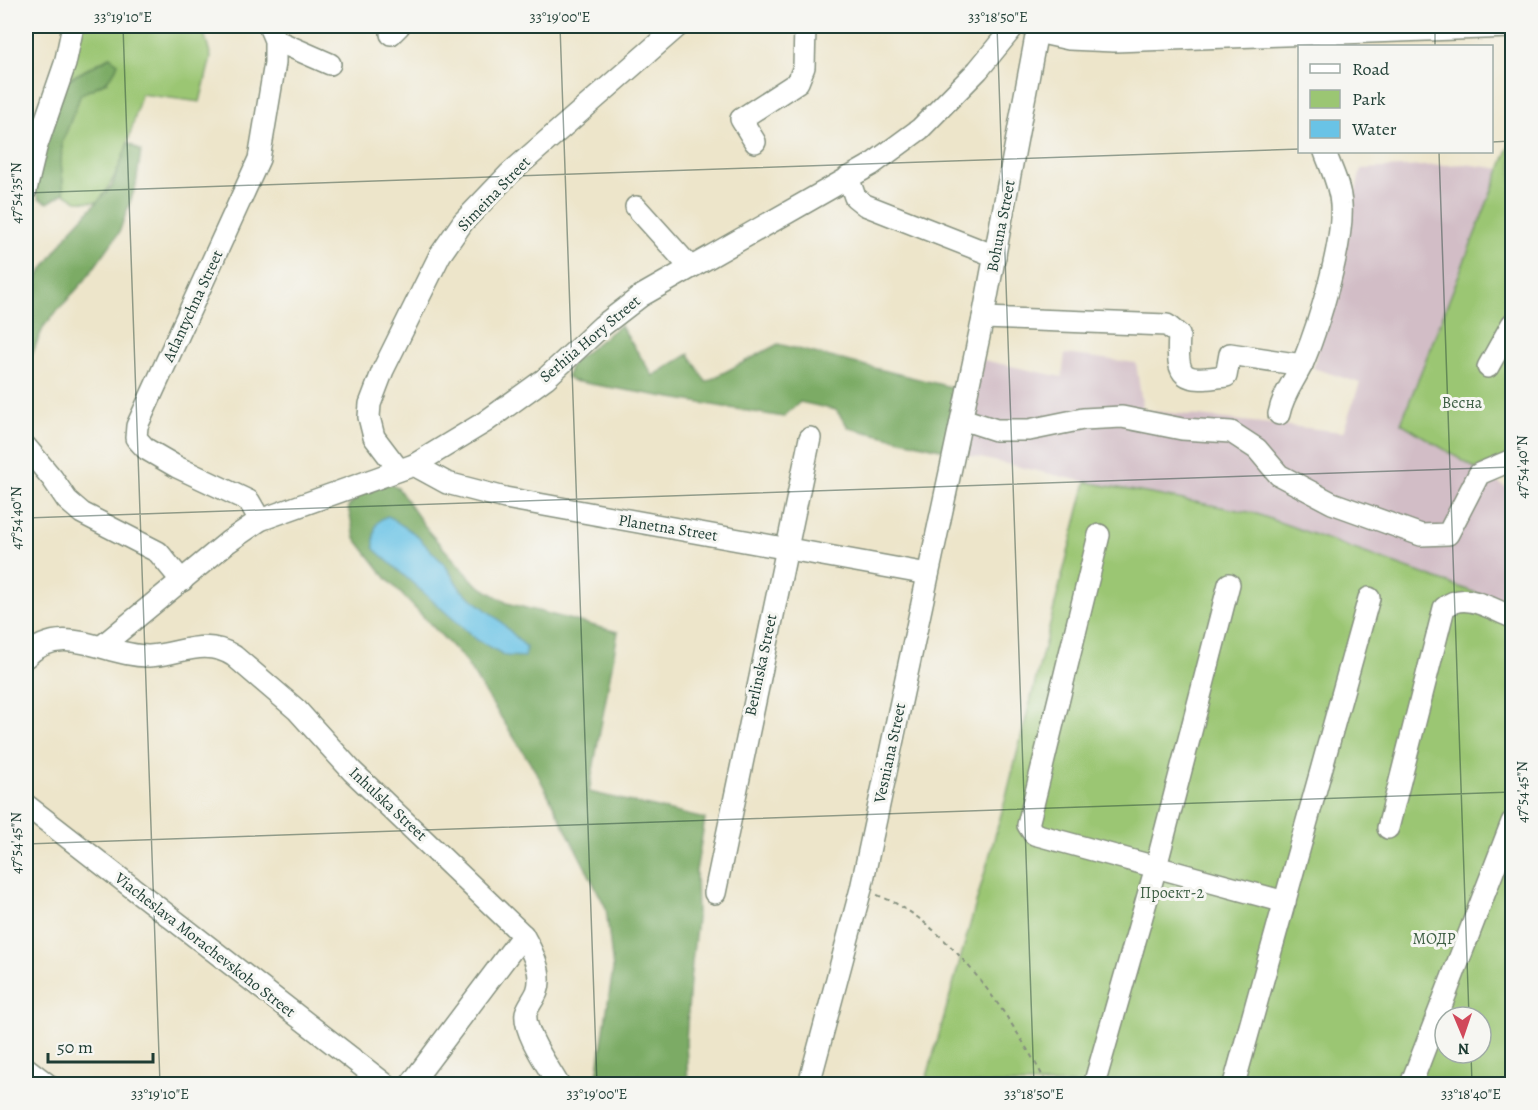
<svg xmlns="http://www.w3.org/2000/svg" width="1538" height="1110" font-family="Alegreya,serif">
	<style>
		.industrial { fill: #d2bdc6 }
		.green { fill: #9bc673; stroke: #5d8254; stroke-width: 1.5; fill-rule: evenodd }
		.forest { fill: #7cab65; stroke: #4e744c; stroke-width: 1.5 }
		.water { fill: #69c3e6; stroke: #44808d; stroke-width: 1.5 }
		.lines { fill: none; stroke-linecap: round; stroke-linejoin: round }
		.minor-casing { stroke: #86917f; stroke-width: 24 }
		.path { stroke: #86917f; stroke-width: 2; stroke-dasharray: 4.5 4.5; stroke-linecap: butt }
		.minor { stroke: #fff; stroke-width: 21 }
		.ticks { fill: none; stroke: #1f3d34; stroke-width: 1.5; stroke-opacity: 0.45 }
		.labels { text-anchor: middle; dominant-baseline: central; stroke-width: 6; stroke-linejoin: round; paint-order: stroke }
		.street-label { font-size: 16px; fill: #1f3d34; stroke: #f6f6f2 }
		.park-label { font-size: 16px; fill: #3e5f44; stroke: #f6f6f2 }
		.neatline { fill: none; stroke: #1f3d34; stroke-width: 2 }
		.ticks-label { font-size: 15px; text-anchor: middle; fill: #1f3d34 }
	</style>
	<rect width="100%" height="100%" fill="#f6f6f2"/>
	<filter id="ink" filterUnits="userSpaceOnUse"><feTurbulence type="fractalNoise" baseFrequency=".0167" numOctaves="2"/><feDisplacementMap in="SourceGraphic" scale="12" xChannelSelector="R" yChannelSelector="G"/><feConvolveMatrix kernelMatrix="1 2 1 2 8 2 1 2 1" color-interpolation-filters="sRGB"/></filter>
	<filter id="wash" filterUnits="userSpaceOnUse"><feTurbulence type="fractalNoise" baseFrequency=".008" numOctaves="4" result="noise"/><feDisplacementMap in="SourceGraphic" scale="24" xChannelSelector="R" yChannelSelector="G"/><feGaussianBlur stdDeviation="1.35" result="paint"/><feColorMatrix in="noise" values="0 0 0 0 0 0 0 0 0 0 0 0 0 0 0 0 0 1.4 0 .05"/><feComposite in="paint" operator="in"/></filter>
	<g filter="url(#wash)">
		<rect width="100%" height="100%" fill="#ede5ca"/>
		<!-- industrial -->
		<path class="industrial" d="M1465,164L1502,169L1401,423L1512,491V606L1254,513L1086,482L954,452L974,358L1062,377L1065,354L1136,363L1143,410L1343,432L1360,383L1313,368L1361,169Z"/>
		<!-- green -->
		<g class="green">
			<path d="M73,26H202L211,57L200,102L141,94C131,132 123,171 98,202L77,201L64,193L61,163L62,142L81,93L107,82L109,57L58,85Z"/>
			<path d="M1512,139V455L1476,469L1401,423Z"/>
			<path d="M1086,482L1254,513L1512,606V1084H925L1006,797ZM1445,1017H1481V1053H1445Z"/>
		</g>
		<!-- forest -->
		<g class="forest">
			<path d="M110,57L118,63C112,82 99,86 81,94L62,143L61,163L64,193L48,203L39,199L29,177L58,85Z"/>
			<path d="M128,143L141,151L136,185L119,233L85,280L44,326L26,368V293L71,230L112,186Z"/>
			<path d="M620,325L653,376L689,354L706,382L778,344L967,391L954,452L849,428L836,410L800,402L783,417L573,381L567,377L571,364Z"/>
			<path d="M387,483L398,488L429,532L476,584L507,603L618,632L589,792L705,819L696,871L697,918L690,980L686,1041L688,1084H596L613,969L606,908L538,775L463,658L386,578L355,538L348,507L362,493Z"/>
		</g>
		<!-- water -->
		<path class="water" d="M388,516L415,534L445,565L461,590L498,619L526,647L525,657L506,656L477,640L374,549C374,535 372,520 388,516Z"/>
	</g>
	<g filter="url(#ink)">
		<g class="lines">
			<!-- minor casing -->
			<g class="minor-casing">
				<g id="minor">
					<path d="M1037,32L1069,39L1114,41L1512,27"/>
					<path d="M391,34L399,26"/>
					<path d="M275,40L330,64"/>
					<path d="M755,142L741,119L798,82L804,67L805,26"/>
					<path d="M848,177L855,197L865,205L995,256"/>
					<path d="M26,190L36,148L65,64L73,26"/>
					<path d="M636,207L690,267"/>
					<path d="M983,318L1167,325L1179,335C1176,380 1183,382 1226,376L1230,354L1302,365"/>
					<path d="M1488,367L1512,324"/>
					<path d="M1279,414C1283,393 1296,379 1304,360C1319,324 1344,242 1341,204C1340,185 1331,169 1325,152"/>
					<path d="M962,419L996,430H1029L1083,419L1122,417L1182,429L1231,432L1257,449L1279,475L1332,503L1421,535L1448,534L1479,474L1512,460"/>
					<path d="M26,447L52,478L67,500L82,513L158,552L182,581"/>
					<path d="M414,465L447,483L505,498L928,574"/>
					<path d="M399,470L374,437L369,417L370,404L383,370L440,255L463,222L509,174L678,26"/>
					<path d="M260,520L249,501L177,467L146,449L136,438L137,426L259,159L275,63V40L269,26"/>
					<path d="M1099,535L1028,825L1034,834L1285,902"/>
					<path d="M102,646L228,542L260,520L414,465L485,422L546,378L602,326L641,296L871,165L920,129L978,70L1014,26"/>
					<path d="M26,657C62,620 107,657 149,656C179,655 204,637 234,656L297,710L352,771L523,935C532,951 544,974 537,992C534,999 528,1006 526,1013C523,1032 549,1068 558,1084"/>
					<path d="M26,805L385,1084"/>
					<path d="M1388,828L1444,608C1464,590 1491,609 1512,617"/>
					<path d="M715,893L810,438"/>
					<path d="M26,1068L47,1084"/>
					<path d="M1096,1078L1156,867L1229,584"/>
					<path d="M411,1084L523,935"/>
					<path d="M809,1084L861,889L983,318L1038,26"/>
					<path d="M1234,1084L1369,598"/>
					<path d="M1411,1084L1512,822"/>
				</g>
			</g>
			<!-- path -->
			<path class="path" d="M877,895C949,921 1012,1019 1047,1084"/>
			<!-- minor -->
			<use href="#minor" class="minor"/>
		</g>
	</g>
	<!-- ticks -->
	<path class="ticks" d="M123,26L160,1084M560,26L597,1084M997,26L1034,1084M1435,26V46M1492,142L1512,141M1439,152L1469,1017M26,193L1300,149M26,518L1512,467M26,844L1512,792M1471,1053L1472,1084"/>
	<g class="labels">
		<!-- street labels -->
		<g class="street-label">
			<text transform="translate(494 194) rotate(-46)">Simeina Street</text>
			<text transform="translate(1001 226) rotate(-79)">Bohuna Street</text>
			<text transform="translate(193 306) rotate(-65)">Atlantychna Street</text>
			<text transform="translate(590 339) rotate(-40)">Serhiia Hory Street</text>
			<text transform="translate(668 528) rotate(9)">Planetna Street</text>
			<text transform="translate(761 665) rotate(-78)">Berlinska Street</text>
			<text transform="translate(890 753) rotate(-78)">Vesniana Street</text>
			<text transform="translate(388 804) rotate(43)">Inhulska Street</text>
			<text transform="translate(205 945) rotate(38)">Viacheslava Morachevskoho Street</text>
		</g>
		<!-- park labels -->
		<g class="park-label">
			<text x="1462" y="403">Весна</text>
			<text x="1172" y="893">Проект-2</text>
			<text x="1434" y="939">МОДР</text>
		</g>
	</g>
	<!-- margin -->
	<rect width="1538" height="1110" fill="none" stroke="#f6f6f2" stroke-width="66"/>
	<!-- legend -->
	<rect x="1298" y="45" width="195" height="108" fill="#f6f6f2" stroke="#a0aca6" stroke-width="1.5"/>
	<rect x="1310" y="64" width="30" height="9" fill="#ffffff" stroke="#a0aca6" stroke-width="1.5"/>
	<text x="1352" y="75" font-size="18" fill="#1f3d34">Road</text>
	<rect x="1310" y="90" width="30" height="18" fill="#9bc673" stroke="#a0aca6" stroke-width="1.5"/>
	<text x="1352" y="105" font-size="18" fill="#1f3d34">Park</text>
	<rect x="1310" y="120" width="30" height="18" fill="#69c3e6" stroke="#a0aca6" stroke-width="1.5"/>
	<text x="1352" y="135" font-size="18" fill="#1f3d34">Water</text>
	<!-- north arrow -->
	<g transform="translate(1463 1035) rotate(178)"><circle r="28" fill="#f6f6f2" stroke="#a0aca6" stroke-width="1.5"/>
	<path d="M0-4.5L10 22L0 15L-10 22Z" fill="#d1495b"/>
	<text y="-9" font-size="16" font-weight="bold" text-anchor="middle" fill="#1f3d34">N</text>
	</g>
	<!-- scale -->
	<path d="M48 1053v9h105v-9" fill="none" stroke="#1f3d34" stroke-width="3"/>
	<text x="57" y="1053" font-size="18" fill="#1f3d34" stroke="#f6f6f2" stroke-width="4.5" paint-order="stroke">50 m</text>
	<rect x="33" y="33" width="1472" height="1044" class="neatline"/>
	<g class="ticks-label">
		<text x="123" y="22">33°19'10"E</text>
		<text x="560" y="22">33°19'00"E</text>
		<text x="998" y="22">33°18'50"E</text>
		<text transform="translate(16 193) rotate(-90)" y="5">47°54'35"N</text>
		<text transform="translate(1522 467) rotate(-90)" y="5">47°54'40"N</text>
		<text transform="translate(16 518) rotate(-90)" y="5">47°54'40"N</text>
		<text transform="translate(1522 792) rotate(-90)" y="5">47°54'45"N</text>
		<text transform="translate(16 843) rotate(-90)" y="5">47°54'45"N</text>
		<text x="160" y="1099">33°19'10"E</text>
		<text x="597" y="1099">33°19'00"E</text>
		<text x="1034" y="1099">33°18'50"E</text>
		<text x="1471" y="1099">33°18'40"E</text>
	</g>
</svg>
